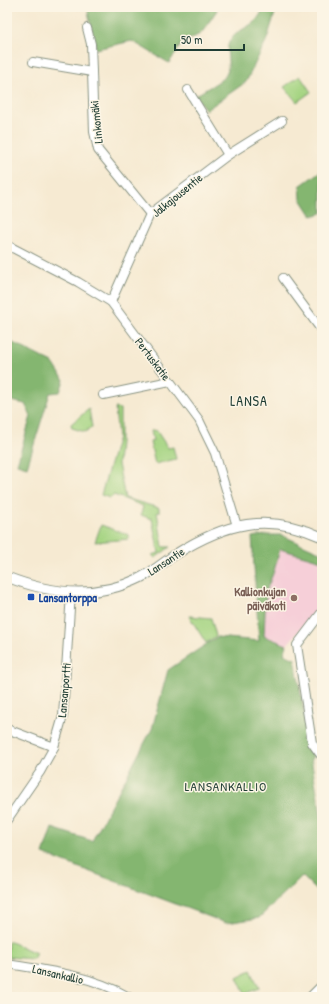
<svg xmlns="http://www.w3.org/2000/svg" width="329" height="1004" font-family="'Patrick Hand',sans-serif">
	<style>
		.built { fill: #f6cfd8 }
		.green { fill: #a5d482; stroke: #62885b }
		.forest { fill: #84b670; stroke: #527a52 }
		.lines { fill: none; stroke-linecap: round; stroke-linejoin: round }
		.minor-casing { stroke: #8a9483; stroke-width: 10 }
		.tertiary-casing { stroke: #8a9483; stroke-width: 11 }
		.minor { stroke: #fff; stroke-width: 8 }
		.tertiary { stroke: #fff; stroke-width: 9 }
		.transit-dot { fill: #1a4fb4; stroke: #fcf5e5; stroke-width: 1.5 }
		.education-dot { fill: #8d6e63; stroke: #fcf5e5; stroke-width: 1.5 }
		.labels { text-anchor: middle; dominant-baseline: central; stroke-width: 3; stroke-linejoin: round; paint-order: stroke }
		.street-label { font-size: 12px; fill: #1f3d34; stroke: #fcf5e5 }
		.education-label { font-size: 12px; font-weight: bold; fill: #785e54; stroke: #fcf5e5; text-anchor: end }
		.transit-label { font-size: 12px; font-weight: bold; fill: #164399; stroke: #fcf5e5; text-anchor: start }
		.neighbourhood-label { font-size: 13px; letter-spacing: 1px; fill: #1f3d34; stroke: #fcf5e5 }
		.quarter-label { font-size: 14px; letter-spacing: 1px; fill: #1f3d34; stroke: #fcf5e5 }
	</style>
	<rect width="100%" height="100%" fill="#fcf5e5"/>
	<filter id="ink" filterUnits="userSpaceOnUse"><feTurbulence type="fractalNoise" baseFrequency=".025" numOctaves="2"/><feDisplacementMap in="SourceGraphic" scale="8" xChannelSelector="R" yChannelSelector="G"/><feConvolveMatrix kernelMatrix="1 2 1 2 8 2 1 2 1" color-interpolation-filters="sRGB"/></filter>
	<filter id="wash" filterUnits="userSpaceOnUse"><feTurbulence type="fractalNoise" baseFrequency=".012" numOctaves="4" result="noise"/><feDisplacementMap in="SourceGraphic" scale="16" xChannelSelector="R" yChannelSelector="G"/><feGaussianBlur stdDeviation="0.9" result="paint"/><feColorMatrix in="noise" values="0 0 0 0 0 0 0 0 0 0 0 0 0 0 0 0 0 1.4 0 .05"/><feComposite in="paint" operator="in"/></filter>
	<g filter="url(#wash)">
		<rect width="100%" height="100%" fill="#f6ead2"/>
		<!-- built -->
		<path class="built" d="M280,549L322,561V604L287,645L264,637L266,591L274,571Z"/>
		<!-- green -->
		<g class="green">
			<path d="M300,76L311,92L297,102L284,87Z"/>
			<path d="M115,408L120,409V442L118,464L125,498L159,508V512H157L163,547H170L155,558L152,555L159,553L152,519L141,515L143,506L114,495L110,498L101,495L118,437Z"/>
			<path d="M89,409L92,427L85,432L72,428L71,424Z"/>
			<path d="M156,430L168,448L173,447L176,459L155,464L150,442L153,441L151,431Z"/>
			<path d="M101,525L129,535V539L95,542Z"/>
			<path d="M189,616L211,618L216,636L206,643Z"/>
			<path d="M8,941L36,953L33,959L7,957Z"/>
			<path d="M251,970L259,988L245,994L237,977Z"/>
		</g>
		<!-- forest -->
		<g class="forest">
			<path d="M87,7H215L217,10L203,31L200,34L182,43L169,63L132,41L96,49Z"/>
			<path d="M264,7H322V12C308,13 298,15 286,8L279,9L275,13L267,39L246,82L206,110L195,96C202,91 222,81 226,75C232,64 223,49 231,39C243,25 256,28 264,7Z"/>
			<path d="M322,170V213L312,216L301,199L300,186Z"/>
			<path d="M7,340L53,363L64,380L60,392L50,393L27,467L17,464L31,416L25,404L7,400Z"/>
			<path d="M266,535H281L322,553V561L280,549L274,571L266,591L264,636L287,645L284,654L295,659L309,744L313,757L311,758L322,821V894L314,888L302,876L259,918L226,923L43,854L52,828L92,841L152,729L168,670L217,637L259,641L252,537Z"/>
		</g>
	</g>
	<g filter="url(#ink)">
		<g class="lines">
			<!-- minor casing -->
			<g class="minor-casing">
				<g id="minor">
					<path d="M87,28L91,44L92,72"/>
					<path d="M33,62L92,72L94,132L98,150L150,214"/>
					<path d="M188,90L228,155"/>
					<path d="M7,245L78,282L111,302L199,420L215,453L237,526"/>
					<path d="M283,278L322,331"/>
					<path d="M111,302L150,214L228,155L282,121"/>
					<path d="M103,395L170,381"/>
					<path d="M7,729L54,747"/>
					<path d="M320,754L312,743L297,645L322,612"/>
					<path d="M7,820L40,772L54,747L63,716L71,593"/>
					<path d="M7,964C48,970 93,976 129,997"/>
					<path d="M310,997L322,985"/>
				</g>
			</g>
			<!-- tertiary casing -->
			<g class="tertiary-casing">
				<path id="tertiary" d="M7,577C50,594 97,599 140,578C153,572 164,562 176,554C225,523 267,512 322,537"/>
			</g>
			<!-- minor -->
			<use href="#minor" class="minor"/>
			<!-- tertiary -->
			<use href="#tertiary" class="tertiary"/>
		</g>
	</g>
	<!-- markers -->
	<rect class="transit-dot" x="27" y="593" width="8" height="8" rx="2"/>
	<circle class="education-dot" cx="294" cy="598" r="4"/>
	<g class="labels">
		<!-- street labels -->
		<g class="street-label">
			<text transform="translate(96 122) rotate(-96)">Linkomäki</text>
			<text transform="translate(177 195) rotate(-39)">Jalkajousentie</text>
			<text transform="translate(153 359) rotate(53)">Pertuskatie</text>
			<text transform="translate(166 561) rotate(-33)">Lansantie</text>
			<text transform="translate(64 690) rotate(-85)">Lansanportti</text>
			<text transform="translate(58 974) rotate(13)">Lansankallio</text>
		</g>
		<!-- education labels -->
		<g class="education-label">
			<text x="286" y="591">Kallionkujan<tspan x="286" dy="14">päiväkoti</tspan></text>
		</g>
		<!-- transit labels -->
		<g class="transit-label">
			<text x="39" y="597">Lansantorppa</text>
		</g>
		<!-- neighbourhood labels -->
		<g class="neighbourhood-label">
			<text x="226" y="786">LANSANKALLIO</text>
		</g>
		<!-- quarter labels -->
		<g class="quarter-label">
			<text x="249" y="400">LANSA</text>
		</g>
	</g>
	<!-- margin -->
	<rect width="329" height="1004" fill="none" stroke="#fcf5e5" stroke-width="24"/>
	<!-- scale -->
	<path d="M175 44v6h69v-6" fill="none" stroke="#1f3d34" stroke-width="2"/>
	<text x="181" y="44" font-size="12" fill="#1f3d34" stroke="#fcf5e5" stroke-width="3" paint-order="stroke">50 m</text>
</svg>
